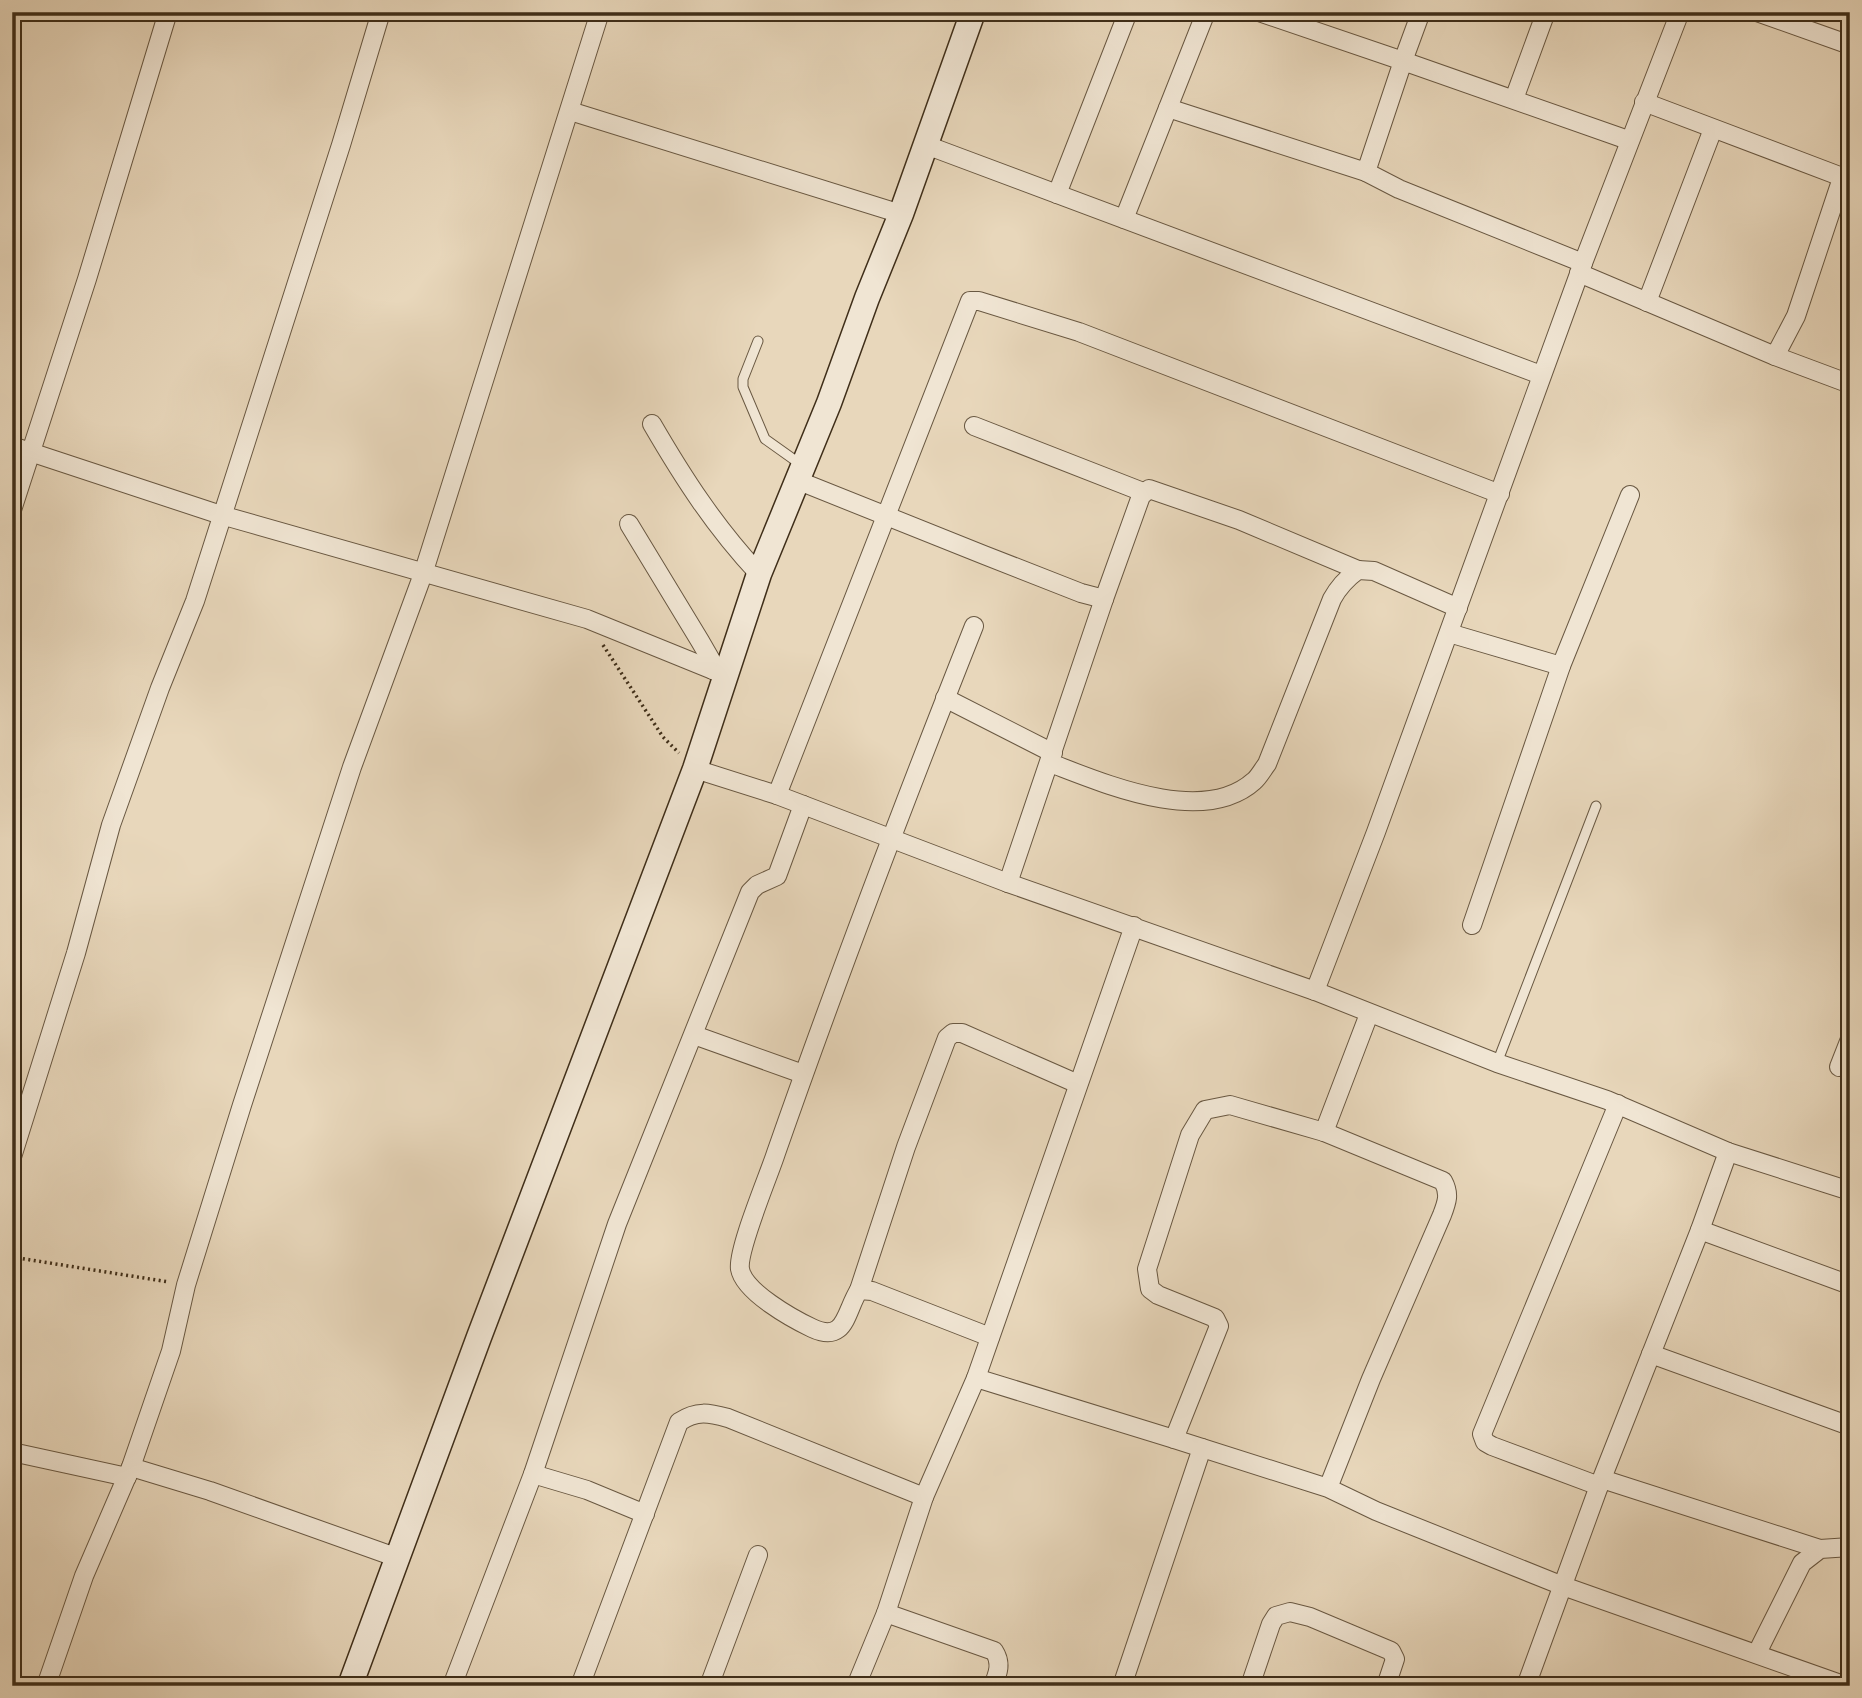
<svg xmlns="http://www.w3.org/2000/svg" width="1862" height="1698" font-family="Vollkorn,serif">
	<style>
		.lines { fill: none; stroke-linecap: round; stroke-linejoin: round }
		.lane-casing { stroke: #695842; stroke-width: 11 }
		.street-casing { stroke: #695842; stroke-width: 20 }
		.secondary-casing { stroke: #3f2e19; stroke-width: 27 }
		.path { stroke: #3f2e19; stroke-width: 3.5; stroke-dasharray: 2 3.5; stroke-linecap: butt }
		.lane { stroke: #f0e5d3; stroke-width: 9 }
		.street { stroke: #f0e5d3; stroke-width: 18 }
		.secondary { stroke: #f0e5d3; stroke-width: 24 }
	</style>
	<rect width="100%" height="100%" fill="#e8d7bb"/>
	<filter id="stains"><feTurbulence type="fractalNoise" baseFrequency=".00286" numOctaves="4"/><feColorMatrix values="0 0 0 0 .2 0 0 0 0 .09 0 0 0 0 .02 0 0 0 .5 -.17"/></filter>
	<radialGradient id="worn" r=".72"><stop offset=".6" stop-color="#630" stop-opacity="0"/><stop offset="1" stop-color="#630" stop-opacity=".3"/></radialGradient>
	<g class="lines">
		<!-- lane casing -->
		<g class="lane-casing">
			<g id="lane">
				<path d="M758,341L743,379V387L765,439L803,466"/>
				<path d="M1497,1063L1596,806"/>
			</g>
		</g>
		<!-- street casing -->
		<g class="street-casing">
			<g id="street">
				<path d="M1259,12L1403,61L1421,12"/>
				<path d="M1757,12L1850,45"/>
				<path d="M1514,99L1546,12"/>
				<path d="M1644,102L1850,180"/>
				<path d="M1168,108L1366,172L1403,61L1628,140"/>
				<path d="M570,111L901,214"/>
				<path d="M926,145L1541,375"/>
				<path d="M1366,172L1399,189L1583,263"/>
				<path d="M1057,194L1128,12"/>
				<path d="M1124,219L1206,12"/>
				<path d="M1579,273L1775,356L1850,384"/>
				<path d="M1647,302L1713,129"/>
				<path d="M1775,356L1796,316L1842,178"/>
				<path d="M652,424C684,479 715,527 759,574"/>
				<path d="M974,426L1143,492"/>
				<path d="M12,446L221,515L587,619L725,675"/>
				<path d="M799,481L984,555L1081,593L1104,599L1141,496L1149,489L1239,520L1358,570"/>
				<path d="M12,510L87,279L168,12"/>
				<path d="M629,524L700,641L711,660L713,670"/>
				<path d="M974,626C905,800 838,976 776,1153C769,1175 737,1250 740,1269C744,1292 793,1319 812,1328C846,1344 845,1312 859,1290L872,1291L990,1337"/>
				<path d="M1449,633L1561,666"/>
				<path d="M945,698L1053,753"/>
				<path d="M1050,763C1103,783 1203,827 1254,781C1259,777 1263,769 1267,764L1332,599C1339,586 1347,578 1358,570L1374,571L1458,608"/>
				<path d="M695,769L777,795L1008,883L1315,991L1497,1063L1607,1100L1728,1152L1850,1191"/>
				<path d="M777,795L970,301H979L1079,332L1500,494"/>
				<path d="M1008,883L1104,599"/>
				<path d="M1472,925L1561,666L1630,495"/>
				<path d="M1315,991L1376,832L1583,263L1680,12"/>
				<path d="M694,1035L803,1074"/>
				<path d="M1839,1067L1850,1039"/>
				<path d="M1324,1132L1369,1014"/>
				<path d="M12,1157L76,953L111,825L160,688L195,601L341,145L381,12"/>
				<path d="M1700,1230L1850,1285"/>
				<path d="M859,1290L906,1147L947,1038L953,1033H962L1078,1084"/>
				<path d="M1651,1354L1850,1426"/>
				<path d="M976,1378L1174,1439"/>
				<path d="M12,1452L127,1477"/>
				<path d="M131,1467L210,1491L398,1558"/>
				<path d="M533,1474L587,1490L645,1514"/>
				<path d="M1602,1479L1820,1549"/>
				<path d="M1599,1486L1492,1446L1485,1442L1482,1434L1618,1104"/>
				<path d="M1328,1488L1371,1379L1442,1215C1447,1202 1450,1194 1443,1181L1324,1132L1230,1105L1205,1110L1190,1135L1147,1269L1150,1289L1158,1295L1215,1318L1219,1326L1174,1439L1328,1488L1376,1511L1563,1586L1846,1686"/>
				<path d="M886,1613L994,1651C1002,1663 998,1673 993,1686"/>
				<path d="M1757,1653L1802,1563L1820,1549L1850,1547"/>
				<path d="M46,1686L84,1576L131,1467L171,1351L186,1285L242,1105L352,767L423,574L600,12"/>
				<path d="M452,1686L533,1474L617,1224L750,892L757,885L777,876L803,805"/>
				<path d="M580,1686L679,1422C697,1410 709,1413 728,1418L924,1497"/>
				<path d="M709,1686L758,1555"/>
				<path d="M856,1686L886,1613L924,1497L976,1378L1134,926"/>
				<path d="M1122,1686L1202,1448"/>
				<path d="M1250,1686L1271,1624L1276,1616L1290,1612L1310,1617L1391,1651L1395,1659L1386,1686"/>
				<path d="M1526,1686L1599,1486L1700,1230L1728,1152"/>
			</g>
		</g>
		<!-- secondary casing -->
		<g class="secondary-casing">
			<path id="secondary" d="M350,1686L479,1337L695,769L759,574L829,403L867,298L901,214L973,12"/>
		</g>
		<!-- path -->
		<g class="path">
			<path d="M603,645L663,737L679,753"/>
			<path d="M12,1257L169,1282"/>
		</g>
		<!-- lane -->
		<use href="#lane" class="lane"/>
		<!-- street -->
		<use href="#street" class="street"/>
		<!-- secondary -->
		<use href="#secondary" class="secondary"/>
	</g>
	<!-- margin -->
	<rect width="1862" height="1698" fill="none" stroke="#e8d7bb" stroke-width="42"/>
	<rect x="14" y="14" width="1834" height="1670" fill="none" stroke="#3f2e19" stroke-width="3.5"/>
	<rect x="21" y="21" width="1820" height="1656" fill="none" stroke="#3f2e19" stroke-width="2"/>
	<rect width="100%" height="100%" filter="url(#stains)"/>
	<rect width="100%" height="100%" fill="url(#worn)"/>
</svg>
